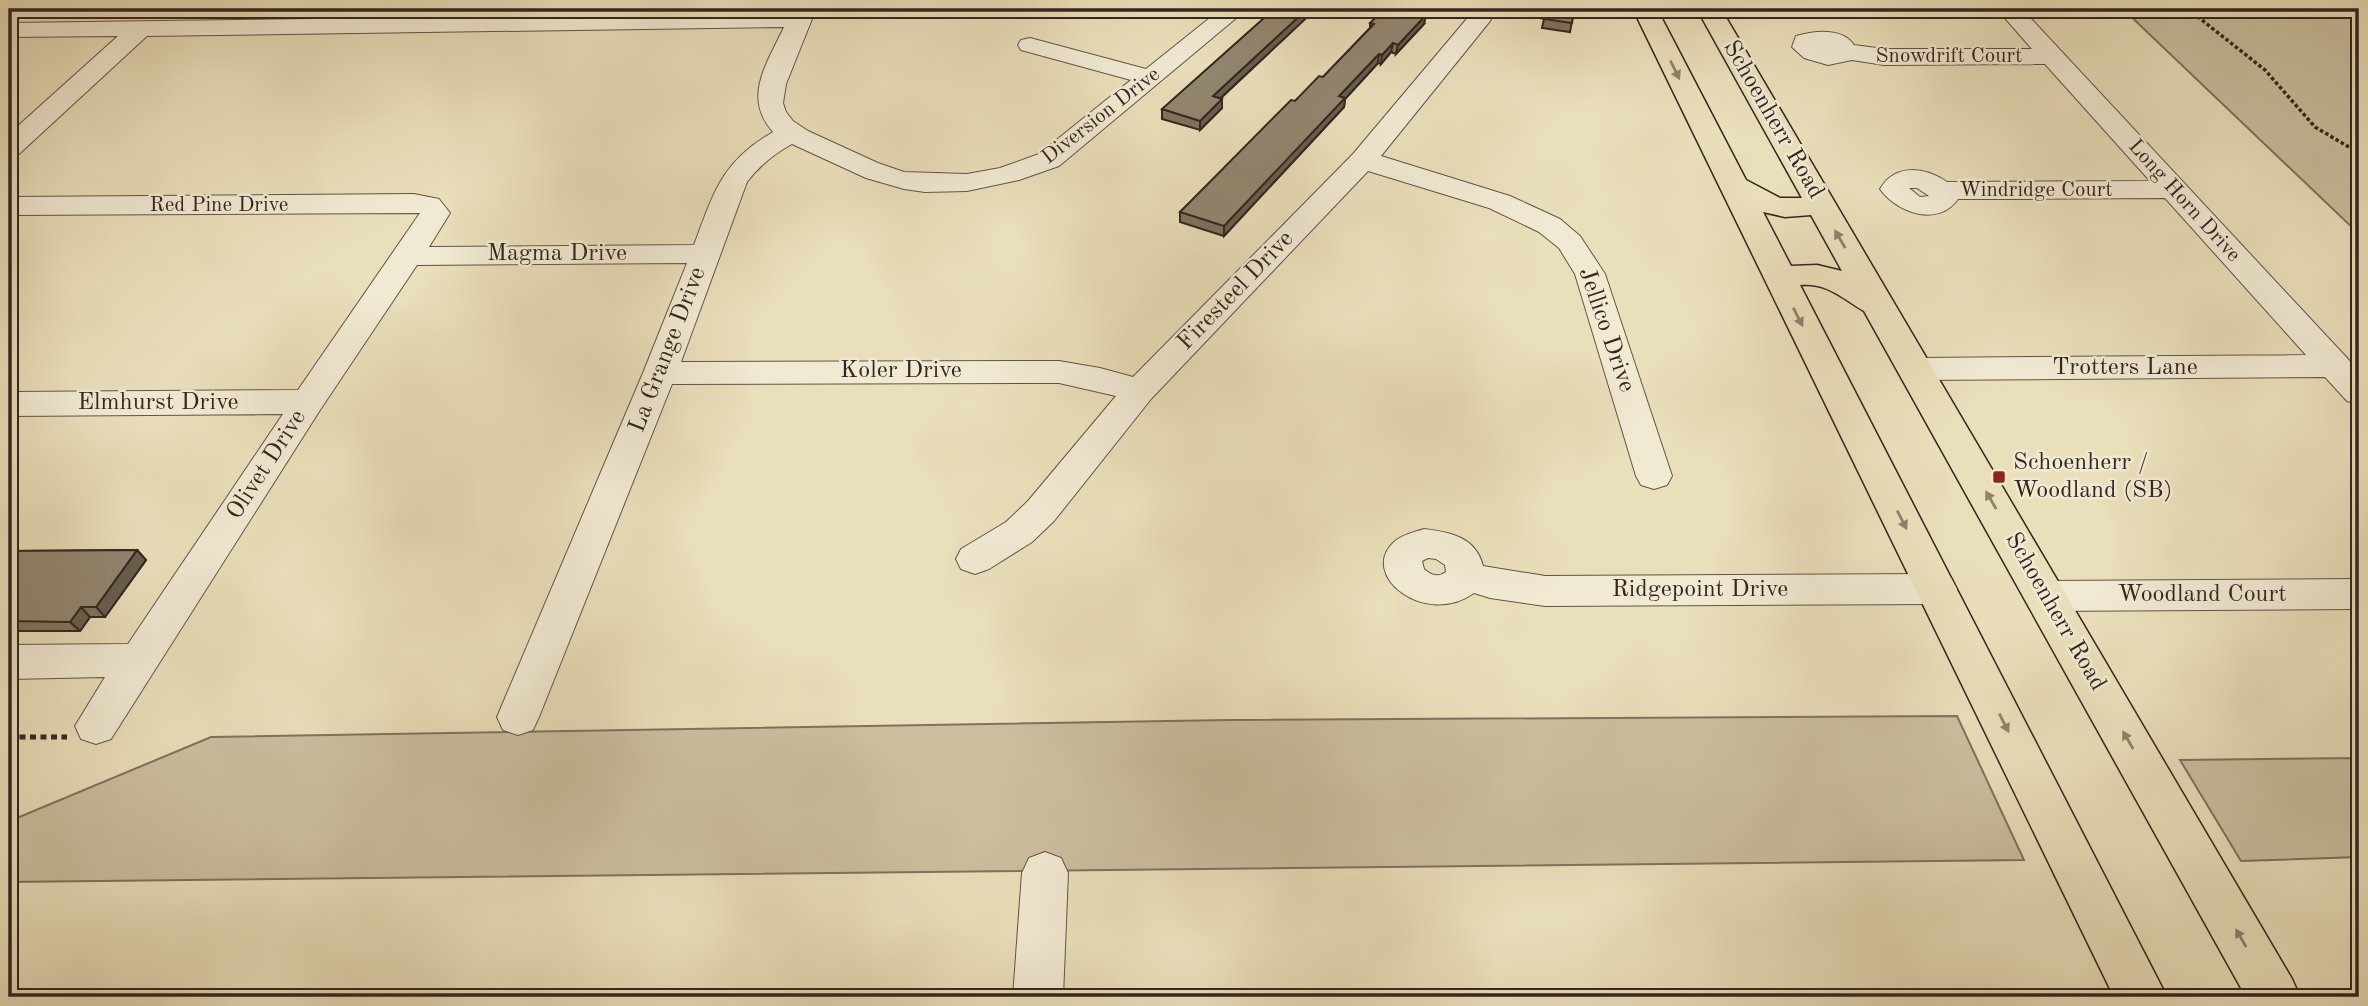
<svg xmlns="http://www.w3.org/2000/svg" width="2368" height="1006" font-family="'Old Standard TT',serif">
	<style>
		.green { fill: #cbbfa0; stroke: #7f7260; stroke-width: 2 }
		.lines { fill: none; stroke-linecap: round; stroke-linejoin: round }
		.minor-casing { stroke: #615446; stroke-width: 2 }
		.major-casing { stroke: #33251f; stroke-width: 3 }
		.path-far1 { stroke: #33251f; stroke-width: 3.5; stroke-dasharray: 3.5 2.5; stroke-linecap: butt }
		.path { stroke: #33251f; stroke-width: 5; stroke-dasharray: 6 4.5; stroke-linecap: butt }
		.minor { fill: #f1ead3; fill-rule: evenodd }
		.major { fill: #eadfbb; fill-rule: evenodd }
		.wall { fill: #7e7360; stroke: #33251f; stroke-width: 2 }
		.shaded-wall { fill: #665e4e; stroke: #33251f; stroke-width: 2 }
		.building { fill: #928670; stroke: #33251f; stroke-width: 2 }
		.oneway { fill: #8e826d }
		.poi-dot { fill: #8f2418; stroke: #f1ead3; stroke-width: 2.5 }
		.labels { text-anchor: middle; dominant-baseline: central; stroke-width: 5; stroke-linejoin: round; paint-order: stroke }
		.far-street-label { font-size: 21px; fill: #33251f; stroke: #f1ead3 }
		.street-label { font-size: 24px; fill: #33251f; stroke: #f1ead3 }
		.poi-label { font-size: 24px; fill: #33251f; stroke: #f1ead3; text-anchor: start }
	</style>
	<rect width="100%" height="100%" fill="#eadfbb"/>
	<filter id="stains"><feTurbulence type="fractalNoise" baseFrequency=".00286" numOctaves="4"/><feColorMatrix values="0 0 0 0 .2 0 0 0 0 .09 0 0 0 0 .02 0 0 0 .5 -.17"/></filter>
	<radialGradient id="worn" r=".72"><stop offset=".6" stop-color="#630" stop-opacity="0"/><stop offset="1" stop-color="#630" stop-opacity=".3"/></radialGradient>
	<!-- green -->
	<g class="green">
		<path d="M2123,9H2359V234Z"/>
		<path d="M1957,716L2024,860L9,882V817L17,818L211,737L1229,720Z"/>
		<path d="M2359,758V857L2241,861L2180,760Z"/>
	</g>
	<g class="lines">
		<!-- minor casing -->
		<g class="minor-casing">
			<g id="minor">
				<path d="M792,9H816L786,84L783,103L786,112L793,121L808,131L878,163L904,172L967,174L1000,168L1039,154L1131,80L1021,50L1018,45L1021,40L1030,38L1146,69L1221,9H1247L1059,166L1019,180L967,191L925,192L904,189L866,178L792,144C774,154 759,166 747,182L681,362L1059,361L1100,368L1133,377L1353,154L1470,15L1472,9H1496L1490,21L1381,156L1510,196L1560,219L1580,236L1605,274L1672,476L1667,485L1654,489L1641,485L1636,476L1575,274L1559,248L1539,232L1489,208L1368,171L1151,399L1054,521L1032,542L989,569L975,574L961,569L956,559L961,549L1006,522L1028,501L1116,396L1059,383L672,384L539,717L533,730L518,735L503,730L497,717L643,373L687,263L417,265L320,410L111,739L96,744L81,739L75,726L105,677L9,679V645L128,644L283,414L9,416V392L298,390L420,213L9,215V197L414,194L439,199L450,213L429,247L694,245C714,192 721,162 773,132C742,97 767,64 784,27L147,36L19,154L9,156V134L118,36L9,37V23L790,13Z"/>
				<path d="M1997,9H2022L2347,358L2359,372V404L2347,401L2325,377L1915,380L1903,377L1898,369L1903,361L1915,358L2306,355L2165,198L1958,199C1938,228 1896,212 1880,189C1895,163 1925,167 1947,182L2150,181L2045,64L1884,65L1852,60L1828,65L1804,58L1792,47L1796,36C1814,31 1842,27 1854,45L1884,49H2032ZM1909,188H1917L1929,196L1920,197Z"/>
				<path d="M1424,529C1450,532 1476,537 1483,566L1545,576L1937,574L1951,578L1957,589L1951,600L1937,604L1545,606L1490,598L1474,593C1425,628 1358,575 1394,542C1401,535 1415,532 1424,529ZM1428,558L1436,559L1445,565L1446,572C1437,578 1431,575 1424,569L1422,561Z"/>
				<path d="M2359,579V609L2045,611L2031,607L2025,596L2031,585L2045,581Z"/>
				<path d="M1045,852L1061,858L1068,873L1063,997H1013L1022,873L1029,858Z"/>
			</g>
		</g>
		<!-- major casing -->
		<g class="major-casing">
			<path id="major" d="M1633,9H1657L1746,180L1780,198H1802L1697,9H1721L2292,979L2300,997H2246L1864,311C1843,299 1827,282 1800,285L2167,997H2114ZM1763,212L1785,217L1811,215L1842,271L1817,265L1791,266Z"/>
		</g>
		<!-- path-far1 -->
		<path class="path-far1" d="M2188,9L2265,70L2315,127L2359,153"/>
		<!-- path -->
		<path class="path" d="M9,737H67"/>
		<!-- minor -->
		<use href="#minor" class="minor"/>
		<!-- major -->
		<use href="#major" class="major"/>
	</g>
	<!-- wall -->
	<g class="wall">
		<path d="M1542,9L1574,10L1570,32L1542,28L1544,19L1540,18Z"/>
		<path d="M1370,23L1424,24L1396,54L1391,52L1381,64L1378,63L1345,99L1344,107L1224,236L1180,222V212L1295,101L1323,77L1370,28Z"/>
		<path d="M1294,29L1220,99L1222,108L1200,130L1162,119V109Z"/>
		<path d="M137,550L146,560L105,617H90L80,631H9V551Z"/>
	</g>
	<!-- shaded-wall -->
	<g class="shaded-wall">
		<path d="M1307,9H1316L1212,106L1213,96Z"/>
		<path d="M1426,15L1424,24L1396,54L1398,45Z"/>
		<path d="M1393,43L1391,52L1381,64L1382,55Z"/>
		<path d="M1379,54L1378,63L1345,99L1344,107L1224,236V226L1339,96Z"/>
		<path d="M1222,99V108L1200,130V121Z"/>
		<path d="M137,550L146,560L105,617L96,607Z"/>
		<path d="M81,607L90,617L80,631L70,622Z"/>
	</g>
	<!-- building -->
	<g class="building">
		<path d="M1274,9H1307L1213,96L1222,99L1200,121L1162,109Z"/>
		<path d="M1384,9H1402L1426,15L1398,45L1393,43L1382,55L1379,54L1339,96L1345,98L1224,226L1180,212L1291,100L1295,101L1319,76L1323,77L1374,24L1370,23Z"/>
		<path d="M1542,9H1574L1572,23L1544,19L1546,10Z"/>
		<path d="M137,550L96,607H81L70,622L9,621V551Z"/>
	</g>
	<!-- one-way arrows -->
	<defs><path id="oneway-solid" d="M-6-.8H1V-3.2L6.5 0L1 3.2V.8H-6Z" transform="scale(1.75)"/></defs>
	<g class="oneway">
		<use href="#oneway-solid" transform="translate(1675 70) rotate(64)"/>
		<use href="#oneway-solid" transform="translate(1840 239) rotate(-120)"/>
		<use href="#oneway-solid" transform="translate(1798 317) rotate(63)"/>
		<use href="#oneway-solid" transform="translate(1991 500) rotate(-120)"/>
		<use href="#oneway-solid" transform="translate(1902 520) rotate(63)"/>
		<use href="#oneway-solid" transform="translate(2004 723) rotate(63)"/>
		<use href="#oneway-solid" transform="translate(2128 740) rotate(-120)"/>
		<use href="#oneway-solid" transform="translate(2241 938) rotate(-120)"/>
	</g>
	<!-- markers -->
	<rect class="poi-dot" x="1992" y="470" width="14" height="14" rx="3.5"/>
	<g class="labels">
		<!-- far-street labels -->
		<g class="far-street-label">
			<text x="1949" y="56">Snowdrift Court</text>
			<text transform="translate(1101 116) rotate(-38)">Diversion Drive</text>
			<text x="2036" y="190">Windridge Court</text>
			<text transform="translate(2184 201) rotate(48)">Long Horn Drive</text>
			<text x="219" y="205">Red Pine Drive</text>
		</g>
		<!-- street labels -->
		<g class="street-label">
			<text transform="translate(1773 120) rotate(60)">Schoenherr Road</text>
			<text x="557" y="254">Magma Drive</text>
			<text transform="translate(1236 291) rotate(-46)">Firesteel Drive</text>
			<text transform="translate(1606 330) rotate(71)">Jellico Drive</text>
			<text transform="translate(668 350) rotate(-69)">La Grange Drive</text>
			<text x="2125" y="368">Trotters Lane</text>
			<text x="901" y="371">Koler Drive</text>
			<text x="158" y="403">Elmhurst Drive</text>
			<text transform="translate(267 465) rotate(-57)">Olivet Drive</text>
			<text x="1700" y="590">Ridgepoint Drive</text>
			<text x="2202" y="595">Woodland Court</text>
			<text transform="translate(2055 612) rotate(60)">Schoenherr Road</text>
		</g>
		<!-- poi labels -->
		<g class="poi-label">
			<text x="2013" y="463">Schoenherr /<tspan x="2013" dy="28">Woodland (SB)</tspan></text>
		</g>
	</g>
	<!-- margin -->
	<rect width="2368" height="1006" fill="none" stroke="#eadfbb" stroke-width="35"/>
	<rect x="10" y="10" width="2347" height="985" fill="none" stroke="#33251f" stroke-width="3.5"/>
	<rect x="18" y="18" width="2333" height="971" fill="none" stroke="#33251f" stroke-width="2"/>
	<rect width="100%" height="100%" filter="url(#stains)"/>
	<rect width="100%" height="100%" fill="url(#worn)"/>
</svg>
